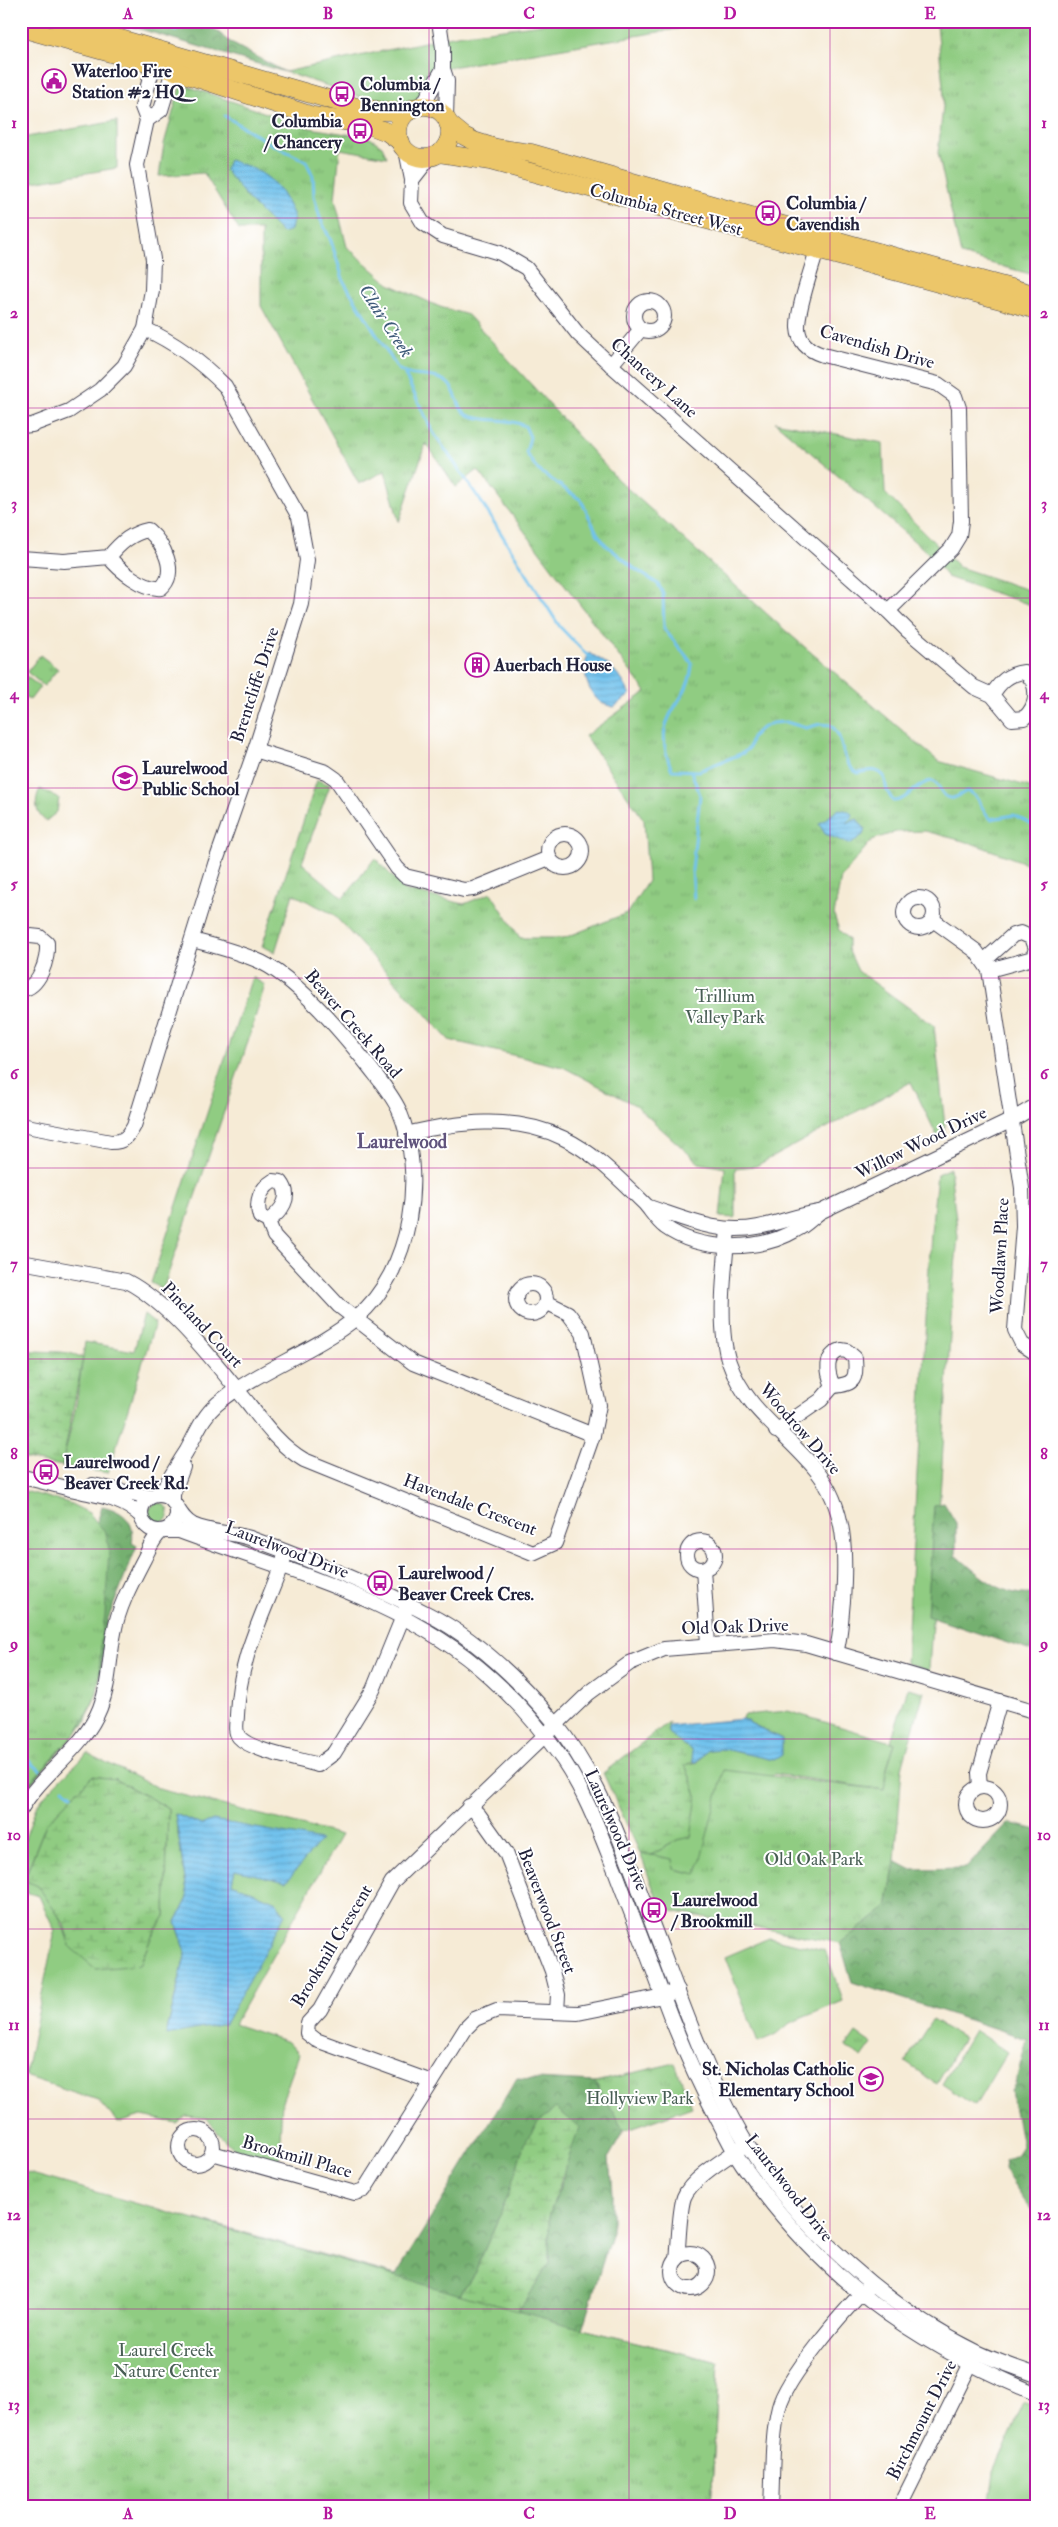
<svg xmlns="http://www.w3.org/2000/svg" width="1058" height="2527" font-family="'IM FELL Double Pica',serif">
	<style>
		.grass { fill: #90cc82; stroke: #59775e; fill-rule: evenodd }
		.forest { fill: url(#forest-crowns); stroke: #4b6956 }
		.wetland { fill: url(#wetland-marsh); stroke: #59775e }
		.park { fill: url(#park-tufts); stroke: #59775e }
		.water { fill: url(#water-rules); stroke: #4a7294 }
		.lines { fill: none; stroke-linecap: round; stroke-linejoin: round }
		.stream { stroke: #71c2ed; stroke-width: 3 }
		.minor-casing { stroke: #424052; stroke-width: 16 }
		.major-casing { stroke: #424052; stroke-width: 19 }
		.minor { stroke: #fff; stroke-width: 14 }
		.major { stroke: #ecc669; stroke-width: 18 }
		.grid { fill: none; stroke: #b5179e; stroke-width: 1; stroke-opacity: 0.55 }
		.labels { text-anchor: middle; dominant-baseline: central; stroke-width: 4; stroke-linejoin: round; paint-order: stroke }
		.poi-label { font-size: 18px; font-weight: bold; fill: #22223b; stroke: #fff; text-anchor: start }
		.street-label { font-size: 18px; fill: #22223b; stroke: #fff }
		.park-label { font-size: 18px; fill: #485e54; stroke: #fff }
		.water-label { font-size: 19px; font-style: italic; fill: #3e5a79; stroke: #fff }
		.neighbourhood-label { font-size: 19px; font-weight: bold; fill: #61547d; stroke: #fff }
		.neatline { fill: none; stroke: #b5179e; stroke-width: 2 }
		.grid-label { font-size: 16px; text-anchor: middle; font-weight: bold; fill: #b5179e }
	</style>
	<defs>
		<pattern id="forest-crowns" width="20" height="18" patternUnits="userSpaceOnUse" patternTransform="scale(1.25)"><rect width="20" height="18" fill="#74b070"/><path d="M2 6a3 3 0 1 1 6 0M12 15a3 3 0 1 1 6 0" fill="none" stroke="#5f8f5d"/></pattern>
		<pattern id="wetland-marsh" width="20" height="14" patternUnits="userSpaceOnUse" patternTransform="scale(1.25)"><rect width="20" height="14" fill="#90cc82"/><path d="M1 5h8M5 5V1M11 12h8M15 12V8" fill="none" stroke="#7caf71"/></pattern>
		<pattern id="park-tufts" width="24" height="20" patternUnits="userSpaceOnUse" patternTransform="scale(1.25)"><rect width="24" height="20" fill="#90cc82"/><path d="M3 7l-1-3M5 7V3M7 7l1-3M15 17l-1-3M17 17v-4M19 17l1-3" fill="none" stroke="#7caf71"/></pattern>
		<pattern id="water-rules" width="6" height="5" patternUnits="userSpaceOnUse" patternTransform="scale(1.25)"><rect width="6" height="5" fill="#71c2ed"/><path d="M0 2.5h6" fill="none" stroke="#62a6cc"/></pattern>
	</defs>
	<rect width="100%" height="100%" fill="#fff"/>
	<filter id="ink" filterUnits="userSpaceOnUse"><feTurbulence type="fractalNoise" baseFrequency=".02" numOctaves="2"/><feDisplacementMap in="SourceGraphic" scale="10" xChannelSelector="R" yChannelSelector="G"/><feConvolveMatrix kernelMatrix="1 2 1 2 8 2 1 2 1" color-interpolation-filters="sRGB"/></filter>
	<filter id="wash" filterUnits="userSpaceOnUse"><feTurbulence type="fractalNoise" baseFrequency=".0096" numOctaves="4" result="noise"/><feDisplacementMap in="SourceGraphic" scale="20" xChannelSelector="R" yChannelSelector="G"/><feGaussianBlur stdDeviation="1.12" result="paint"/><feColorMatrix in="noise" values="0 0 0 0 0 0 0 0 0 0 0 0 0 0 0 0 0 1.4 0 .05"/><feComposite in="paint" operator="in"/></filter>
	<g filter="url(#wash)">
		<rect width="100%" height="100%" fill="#f6ebd6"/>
		<!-- grass -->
		<g class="grass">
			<path d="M565,21H724L427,71L417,105L401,110L285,72L457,35Z"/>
			<path d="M117,121V168L21,184V138Z"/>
			<path d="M252,977L265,985L244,1054L163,1289L151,1283Z"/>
			<path d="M950,1168L958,1237L953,1288L929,1671L906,1663L931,1233L937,1174Z"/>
			<path d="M144,1314L155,1323L108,1473L62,1466L76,1405L85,1342L134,1351Z"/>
			<circle cx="159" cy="1513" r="10"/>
			<path d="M788,1711L895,1743L887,1768L885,1790L774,1774L709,1834L697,1874L674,1869L651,1855L678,1840L697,1795L685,1765L698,1762L707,1750L723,1749L782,1739L742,1719L743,1715Z"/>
			<path d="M87,1753L162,1790L341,1835L234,2024L288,2042L299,2054L282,2101L279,2163C239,2152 232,2154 207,2118L186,2116L177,2123L141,2116L118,2123L98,2100L25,2076L55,1931L39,1896L21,1891V1850L36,1807L47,1793ZM92,1776L115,1779L168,1808L165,1916L151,1938L140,1965L70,1947C64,1927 55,1902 38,1886C35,1883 28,1882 24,1879L46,1824ZM175,1814L201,1825L235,1870L231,1883L276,1902L166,2034L186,1952L176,1922L188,1898Z"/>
			<path d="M769,1938L825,1950L843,2001L790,2023L777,2034L758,2042L725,1957Z"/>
			<path d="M932,2020L963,2038L937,2084L905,2062Z"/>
			<path d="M974,2030L1007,2052L975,2106L942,2084Z"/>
			<path d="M1024,2403L1037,2408L1036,2506H988L993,2472Z"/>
		</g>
		<!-- forest -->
		<g class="forest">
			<path d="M113,21H204L233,44L285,72Z"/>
			<path d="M944,1503L956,1523V1555C979,1575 1005,1600 1037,1593V1653L927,1616L934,1505Z"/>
			<path d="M102,1506C123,1511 136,1521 132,1543L137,1546L108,1619L102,1667L94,1701L85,1723L21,1795V1767L92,1554L98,1520Z"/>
			<path d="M1009,1823L1037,1830V2218L1004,2170L1005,2161L1016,2155L1022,2146L1011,2090L1015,2084L1027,2039L852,1982L840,1943L887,1907L895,1861L910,1869L966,1868Z"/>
			<path d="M517,2078L595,2082L624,2131L609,2157L612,2193V2232L582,2329L719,2362L711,2506L499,2333L527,2299L549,2263V2216L565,2173L508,2196L475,2272L451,2308L196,2219L396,2275Z"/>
		</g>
		<!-- wetland -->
		<g class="wetland">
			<path d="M21,1349C41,1354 66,1348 83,1358L62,1466L21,1458Z"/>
			<path d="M669,1722L668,1733L692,1750L693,1762L685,1765L697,1795L691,1837L678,1840L651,1855L640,1853L603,1773Z"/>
			<path d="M92,1776L115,1779L168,1808L165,1916L151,1938L140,1965L96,1969L70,1947L64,1924L38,1886L24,1880L46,1824Z"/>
			<path d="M556,2108L579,2127L549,2216V2263L527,2299L499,2333L371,2506L451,2308L475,2272L508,2196L524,2144L539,2121Z"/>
		</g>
		<!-- park -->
		<g class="park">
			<path d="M958,21H1037V276L961,255L938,153L944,97L937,25Z"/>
			<path d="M184,85L310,128L370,138L382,146L387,157L340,149L335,199L347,247L389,284L440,307L468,315L618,480L786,631L938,761L1037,789V867L971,843L925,831L896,832L872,840L841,877L834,915L839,930L848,939V949L858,971L934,1026L946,1135L938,1138L911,1082L756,1166L735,1168V1218L720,1217L725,1168L699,1163L635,1105L563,1067L449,1040L333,914L293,894L275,952L262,946L317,780L330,785L302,863L343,898L375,858L405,890L464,904L491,893L520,938H564L627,913L648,881L644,820L585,736L646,692L478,470L456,487L426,443L399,522L385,471L359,484L261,306V230H239L204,173L159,176L164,144L180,87Z"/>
			<path d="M775,422L883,443L885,493L959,567L1037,593V607L947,577L928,553Z"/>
			<path d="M40,655L58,669L44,686L27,672Z"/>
			<path d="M26,676L40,687L30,700L21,694V682Z"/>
			<path d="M40,789L59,798L57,812L46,821C35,814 34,800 40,789Z"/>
			<path d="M21,1490L69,1503L89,1513L106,1533L109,1550L105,1615L101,1639L99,1683L96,1696L77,1732L21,1792Z"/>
			<path d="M908,1688L924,1692L902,1768L895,1861L887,1907L840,1943L661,1909L640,1853L673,1859L674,1869L697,1874L724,1770L884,1790L887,1768L895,1743L891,1741Z"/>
			<path d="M856,2033L872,2044L862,2058L846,2047Z"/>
			<path d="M675,2063L692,2107L624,2131L595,2082Z"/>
			<path d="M21,2171L582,2329L719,2362L711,2506H21Z"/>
		</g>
		<!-- water -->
		<g class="water">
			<path d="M229,160C266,171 278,181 294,216L291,230L282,233L249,200L225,170Z"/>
			<path d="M589,653C609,663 621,674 630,695L614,707C610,706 602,704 599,701C586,690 581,667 589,653Z"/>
			<path d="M839,809L849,811L853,816L846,823L857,819L865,829L863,835L850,844L825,834L819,824Z"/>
			<path d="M742,1719L782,1739V1755L774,1760L723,1749L707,1750L697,1762H693L691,1750L668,1733V1726Z"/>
			<path d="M175,1814L201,1825L213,1820L321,1840L286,1882L235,1870L232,1883L276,1902L285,1914L225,2024L166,2035L186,1952L176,1922L188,1898Z"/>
		</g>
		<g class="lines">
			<!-- stream -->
			<g class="stream">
				<path d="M166,21L176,30"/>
				<path d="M225,116L271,144L306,161L313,176L314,196L320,218L331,241L344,282L398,369C413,380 429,372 445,381C458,389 456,409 468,415C486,423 507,417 525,426L530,437L526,453L538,470L581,500L597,533L605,544L635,569L658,584L663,593L664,629L692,663C690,709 647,711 672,770L699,771L743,753L749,748L752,737L760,729L772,723L786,722L806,728L820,724L830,725C846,736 839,764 858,773C870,771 874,767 884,776L887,791L893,801C907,802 918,781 933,781C941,786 942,800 953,798C959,797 962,793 967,791C980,796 981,811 991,819L1014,815L1037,827"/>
				<path d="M405,375L433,432L480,500L560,627L588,656"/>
				<path d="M691,771L700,795L692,870L694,899"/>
				<path d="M21,1755L40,1770"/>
				<path d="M63,1788L72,1795"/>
			</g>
		</g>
	</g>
	<g filter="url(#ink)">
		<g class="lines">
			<!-- minor casing -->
			<g class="minor-casing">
				<g id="minor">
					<path d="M439,21L443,48V69L447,81L446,118"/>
					<path d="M422,106L443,69"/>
					<path d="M406,150L412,180L411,203L423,223L443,236L500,253L526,268L578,334L611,365L888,611L908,631L974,687L992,695L1012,719L1024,718C1038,706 1040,683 1024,672C1008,674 1000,682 992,695"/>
					<path d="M412,180L430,157"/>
					<path d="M819,242C814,264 797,307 798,328C799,343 810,351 823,355L938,384L955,396L959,408L961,521L959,536L951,549L888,611"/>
					<circle cx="649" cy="316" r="15"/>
					<path d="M611,365L641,329"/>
					<path d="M21,426L32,425L69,411L100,390L124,366L145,329L152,290L153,259L137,165L147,120L142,107L152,71L153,65L167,52L172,70L170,80L161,110L147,120"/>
					<path d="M21,558L64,561L109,557C119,544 131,533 148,530C163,543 179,572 161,588C144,590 119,570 109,557"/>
					<path d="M255,750L326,772L336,779L397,868L405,876L464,890L473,889L549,858"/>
					<circle cx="565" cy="851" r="17"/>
					<circle cx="919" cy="913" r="15"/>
					<path d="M933,920L976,951L989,970L1022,1188L1023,1226L1015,1330L1022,1344L1037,1354"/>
					<path d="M21,935L40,937L47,943C48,960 40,987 21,990"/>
					<path d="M985,960L1013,935L1021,933L1032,938L1036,948L1033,958L989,970"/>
					<path d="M21,1125L111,1142C124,1142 128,1137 134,1126L215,864L255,750L301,604L307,560L299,517L225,386C202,363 174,342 145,329"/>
					<path d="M406,1134C457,1122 513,1114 563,1138C595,1153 619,1179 645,1204C651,1211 657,1221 665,1227C700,1252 759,1252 796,1230C805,1226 812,1218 820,1212L1010,1121L1037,1105"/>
					<path d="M649,1207C686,1219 719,1235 758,1227C779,1223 798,1215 819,1212"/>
					<path d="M268,1221L260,1217C255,1201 260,1189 273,1181L281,1182C293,1197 281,1212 268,1221L274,1236L339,1306L413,1363L593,1435"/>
					<path d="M1023,1226L1037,1227"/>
					<path d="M728,1229C725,1267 717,1326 729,1362C745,1409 786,1433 816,1470C847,1509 846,1554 843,1601C841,1619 841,1636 836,1653"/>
					<path d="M21,1262L126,1281C171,1304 216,1364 248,1403C265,1425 280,1446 304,1460L533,1553L555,1543L593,1435L599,1405L583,1333L568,1313L546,1302"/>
					<circle cx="531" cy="1299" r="15"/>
					<path d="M841,1350L847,1351L855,1358C857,1378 855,1385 833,1386C827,1372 824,1356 841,1350Z"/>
					<path d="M776,1431L821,1400L833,1386"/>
					<path d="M21,1477C40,1480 57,1486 75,1490C99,1496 122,1498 141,1516"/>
					<path d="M93,1485L150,1497"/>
					<circle cx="159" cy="1513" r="18"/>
					<path d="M156,1495L164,1488C171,1476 178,1464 186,1452C196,1435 201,1418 217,1404C259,1369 315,1352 357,1317C412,1271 426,1174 399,1110C392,1095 381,1082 371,1069C345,1036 298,980 261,962C239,952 216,946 192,940"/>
					<path d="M173,1502V1494L183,1467"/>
					<path d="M176,1506C181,1514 185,1521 193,1525C210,1533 231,1532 250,1538C310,1560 371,1584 428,1614C477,1639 520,1681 555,1723C603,1782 626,1856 653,1926C680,1996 709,2083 748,2146C801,2230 887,2308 977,2352C996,2361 1017,2368 1037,2375"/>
					<path d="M165,1531H179C286,1571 405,1599 491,1678C518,1702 542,1730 563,1760C586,1794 600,1833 615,1870C630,1910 646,1950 661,1991C677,2035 696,2078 718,2120C726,2135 733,2151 743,2165C823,2279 909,2341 1037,2394"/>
					<circle cx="701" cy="1555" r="14"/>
					<path d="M284,1558C265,1613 239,1655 237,1715C237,1722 234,1731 239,1737C251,1751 299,1759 318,1765L334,1753L373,1690L406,1609"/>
					<path d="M703,1569L708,1644"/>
					<path d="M980,1787L979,1773L1000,1701"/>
					<circle cx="983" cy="1804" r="17"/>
					<path d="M469,1806L479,1815L506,1853L552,1971L558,1995L557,2012"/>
					<path d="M21,1809C43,1771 84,1749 100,1708C110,1683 109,1658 114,1633C118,1608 132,1582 144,1559C149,1549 153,1538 162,1531"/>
					<path d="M678,1990L663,1996L578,2013L497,2010L475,2019L466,2028L432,2082L316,2040L307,2033L308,2023L320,2010L392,1882L589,1693L630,1663L664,1649L775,1640L806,1644L1037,1712"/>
					<circle cx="196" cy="2147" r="17"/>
					<path d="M212,2153L355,2193L364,2190L432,2082"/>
					<circle cx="690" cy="2271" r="18"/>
					<path d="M677,2259C679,2243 679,2211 684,2197C691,2179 726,2158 742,2147"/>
					<path d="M771,2506C773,2473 771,2439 779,2407C786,2378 844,2310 867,2288"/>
					<path d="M900,2506L974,2357"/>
				</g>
			</g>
			<!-- major casing -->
			<g class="major-casing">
				<g id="major">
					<path d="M58,21L356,107L382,111H410"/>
					<path d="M21,28L172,70L313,116L369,125L387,132L401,142"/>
					<circle cx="424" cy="132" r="26"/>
					<path d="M448,123L464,136L474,141L496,148L531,153L874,251L1037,295"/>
					<path d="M439,153L490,161L1037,310"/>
				</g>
			</g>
			<!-- minor -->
			<use href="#minor" class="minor"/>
			<!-- major -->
			<use href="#major" class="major"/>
		</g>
	</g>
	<!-- grid -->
	<path class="grid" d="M228,21V2506M429,21V2506M629,21V2506M830,21V2506M21,218H1037M21,408H1037M21,598H1037M21,788H1037M21,978H1037M21,1168H1037M21,1359H1037M21,1549H1037M21,1739H1037M21,1929H1037M21,2119H1037M21,2309H1037"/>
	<!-- icons -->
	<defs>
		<g id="civic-ring" transform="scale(1.25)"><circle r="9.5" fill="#fff" stroke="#b5179e" stroke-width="1.5"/><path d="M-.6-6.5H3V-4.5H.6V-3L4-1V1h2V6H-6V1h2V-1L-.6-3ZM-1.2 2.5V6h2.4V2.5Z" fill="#b5179e"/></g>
		<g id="bus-ring" transform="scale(1.25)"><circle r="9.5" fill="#fff" stroke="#b5179e" stroke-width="1.5"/><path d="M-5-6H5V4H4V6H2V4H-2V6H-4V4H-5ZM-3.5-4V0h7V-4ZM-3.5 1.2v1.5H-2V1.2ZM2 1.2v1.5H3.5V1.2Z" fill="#b5179e"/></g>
		<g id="building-ring" transform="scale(1.25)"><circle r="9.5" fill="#fff" stroke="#b5179e" stroke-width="1.5"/><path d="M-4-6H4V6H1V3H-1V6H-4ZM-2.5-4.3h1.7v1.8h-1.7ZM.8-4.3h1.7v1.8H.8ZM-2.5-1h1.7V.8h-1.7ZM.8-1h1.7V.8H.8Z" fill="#b5179e"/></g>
		<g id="school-ring" transform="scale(1.25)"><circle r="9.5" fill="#fff" stroke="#b5179e" stroke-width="1.5"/><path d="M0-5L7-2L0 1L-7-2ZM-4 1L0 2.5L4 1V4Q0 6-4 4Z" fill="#b5179e"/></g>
	</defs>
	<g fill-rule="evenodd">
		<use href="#civic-ring" x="54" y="81"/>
		<use href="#bus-ring" x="342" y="94"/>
		<use href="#bus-ring" x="360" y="131"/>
		<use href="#bus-ring" x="768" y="213"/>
		<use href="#building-ring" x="477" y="665"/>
		<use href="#school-ring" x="125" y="778"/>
		<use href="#bus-ring" x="46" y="1472"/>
		<use href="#bus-ring" x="380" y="1583"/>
		<use href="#bus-ring" x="654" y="1910"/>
		<use href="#school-ring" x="871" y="2079"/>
	</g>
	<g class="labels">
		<!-- poi labels -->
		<g class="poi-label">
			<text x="72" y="71">Waterloo Fire<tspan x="72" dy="21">Station #2 HQ</tspan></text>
			<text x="360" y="84">Columbia /<tspan x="360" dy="21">Bennington</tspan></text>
			<text x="342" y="121" text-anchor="end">Columbia<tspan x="342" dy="21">/ Chancery</tspan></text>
			<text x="786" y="203">Columbia /<tspan x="786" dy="21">Cavendish</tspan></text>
			<text x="494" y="665">Auerbach House</text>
			<text x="142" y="768">Laurelwood<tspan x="142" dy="21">Public School</tspan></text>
			<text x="64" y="1462">Laurelwood /<tspan x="64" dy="21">Beaver Creek Rd.</tspan></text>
			<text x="398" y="1573">Laurelwood /<tspan x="398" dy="21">Beaver Creek Cres.</tspan></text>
			<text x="672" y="1900">Laurelwood<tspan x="672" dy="21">/ Brookmill</tspan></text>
			<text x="854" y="2069" text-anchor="end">St. Nicholas Catholic<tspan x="854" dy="21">Elementary School</tspan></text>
		</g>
		<!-- street labels -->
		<g class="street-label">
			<text transform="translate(666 210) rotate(15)">Columbia Street West</text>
			<text transform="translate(877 347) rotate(16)">Cavendish Drive</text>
			<text transform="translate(654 378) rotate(42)">Chancery Lane</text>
			<text transform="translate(255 685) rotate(-72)">Brentcliffe Drive</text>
			<text transform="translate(353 1024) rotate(49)">Beaver Creek Road</text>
			<text transform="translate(921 1143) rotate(-26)">Willow Wood Drive</text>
			<text transform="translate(1000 1256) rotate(-87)">Woodlawn Place</text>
			<text transform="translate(202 1325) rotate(47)">Pineland Court</text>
			<text transform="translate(800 1429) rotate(49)">Woodrow Drive</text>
			<text transform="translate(470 1505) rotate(21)">Havendale Crescent</text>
			<text transform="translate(287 1550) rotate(21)">Laurelwood Drive</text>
			<text transform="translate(735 1627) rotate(-2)">Old Oak Drive</text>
			<text transform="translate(616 1830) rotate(66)">Laurelwood Drive</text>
			<text transform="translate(547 1911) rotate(69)">Beaverwood Street</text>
			<text transform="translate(332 1946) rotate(-59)">Brookmill Crescent</text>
			<text transform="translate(297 2157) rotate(16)">Brookmill Place</text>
			<text transform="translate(789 2188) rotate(52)">Laurelwood Drive</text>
			<text transform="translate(922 2420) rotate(-63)">Birchmount Drive</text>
		</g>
		<!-- park labels -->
		<g class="park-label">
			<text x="725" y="996">Trillium<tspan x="725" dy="21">Valley Park</tspan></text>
			<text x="814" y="1859">Old Oak Park</text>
			<text x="640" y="2098">Hollyview Park</text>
			<text x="166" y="2350">Laurel Creek<tspan x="166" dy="21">Nature Center</tspan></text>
		</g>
		<!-- water labels -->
		<g class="water-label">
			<text transform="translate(386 321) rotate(57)">Clair Creek</text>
		</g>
		<!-- neighbourhood labels -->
		<g class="neighbourhood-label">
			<text x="402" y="1142">Laurelwood</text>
		</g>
	</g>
	<!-- margin -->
	<rect width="1058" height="2527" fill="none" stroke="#fff" stroke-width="55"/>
	<rect x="28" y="28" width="1002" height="2472" class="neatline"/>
	<g class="grid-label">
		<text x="128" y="19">A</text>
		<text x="328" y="19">B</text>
		<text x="529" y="19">C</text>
		<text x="730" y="19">D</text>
		<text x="930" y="19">E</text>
		<text x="14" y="128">1</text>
		<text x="1044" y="128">1</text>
		<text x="14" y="318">2</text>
		<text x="1044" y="318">2</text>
		<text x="14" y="509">3</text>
		<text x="1044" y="509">3</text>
		<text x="14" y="699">4</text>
		<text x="1044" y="699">4</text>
		<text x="14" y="889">5</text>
		<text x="1044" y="889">5</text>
		<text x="14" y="1079">6</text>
		<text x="1044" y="1079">6</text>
		<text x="14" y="1269">7</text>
		<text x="1044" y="1269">7</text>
		<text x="14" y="1459">8</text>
		<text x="1044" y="1459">8</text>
		<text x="14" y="1649">9</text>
		<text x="1044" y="1649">9</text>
		<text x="14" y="1840">10</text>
		<text x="1044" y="1840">10</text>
		<text x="14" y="2030">11</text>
		<text x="1044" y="2030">11</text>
		<text x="14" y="2220">12</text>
		<text x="1044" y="2220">12</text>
		<text x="14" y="2410">13</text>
		<text x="1044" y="2410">13</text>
		<text x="128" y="2519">A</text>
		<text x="328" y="2519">B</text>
		<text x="529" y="2519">C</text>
		<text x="730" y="2519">D</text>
		<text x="930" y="2519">E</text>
	</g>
</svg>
